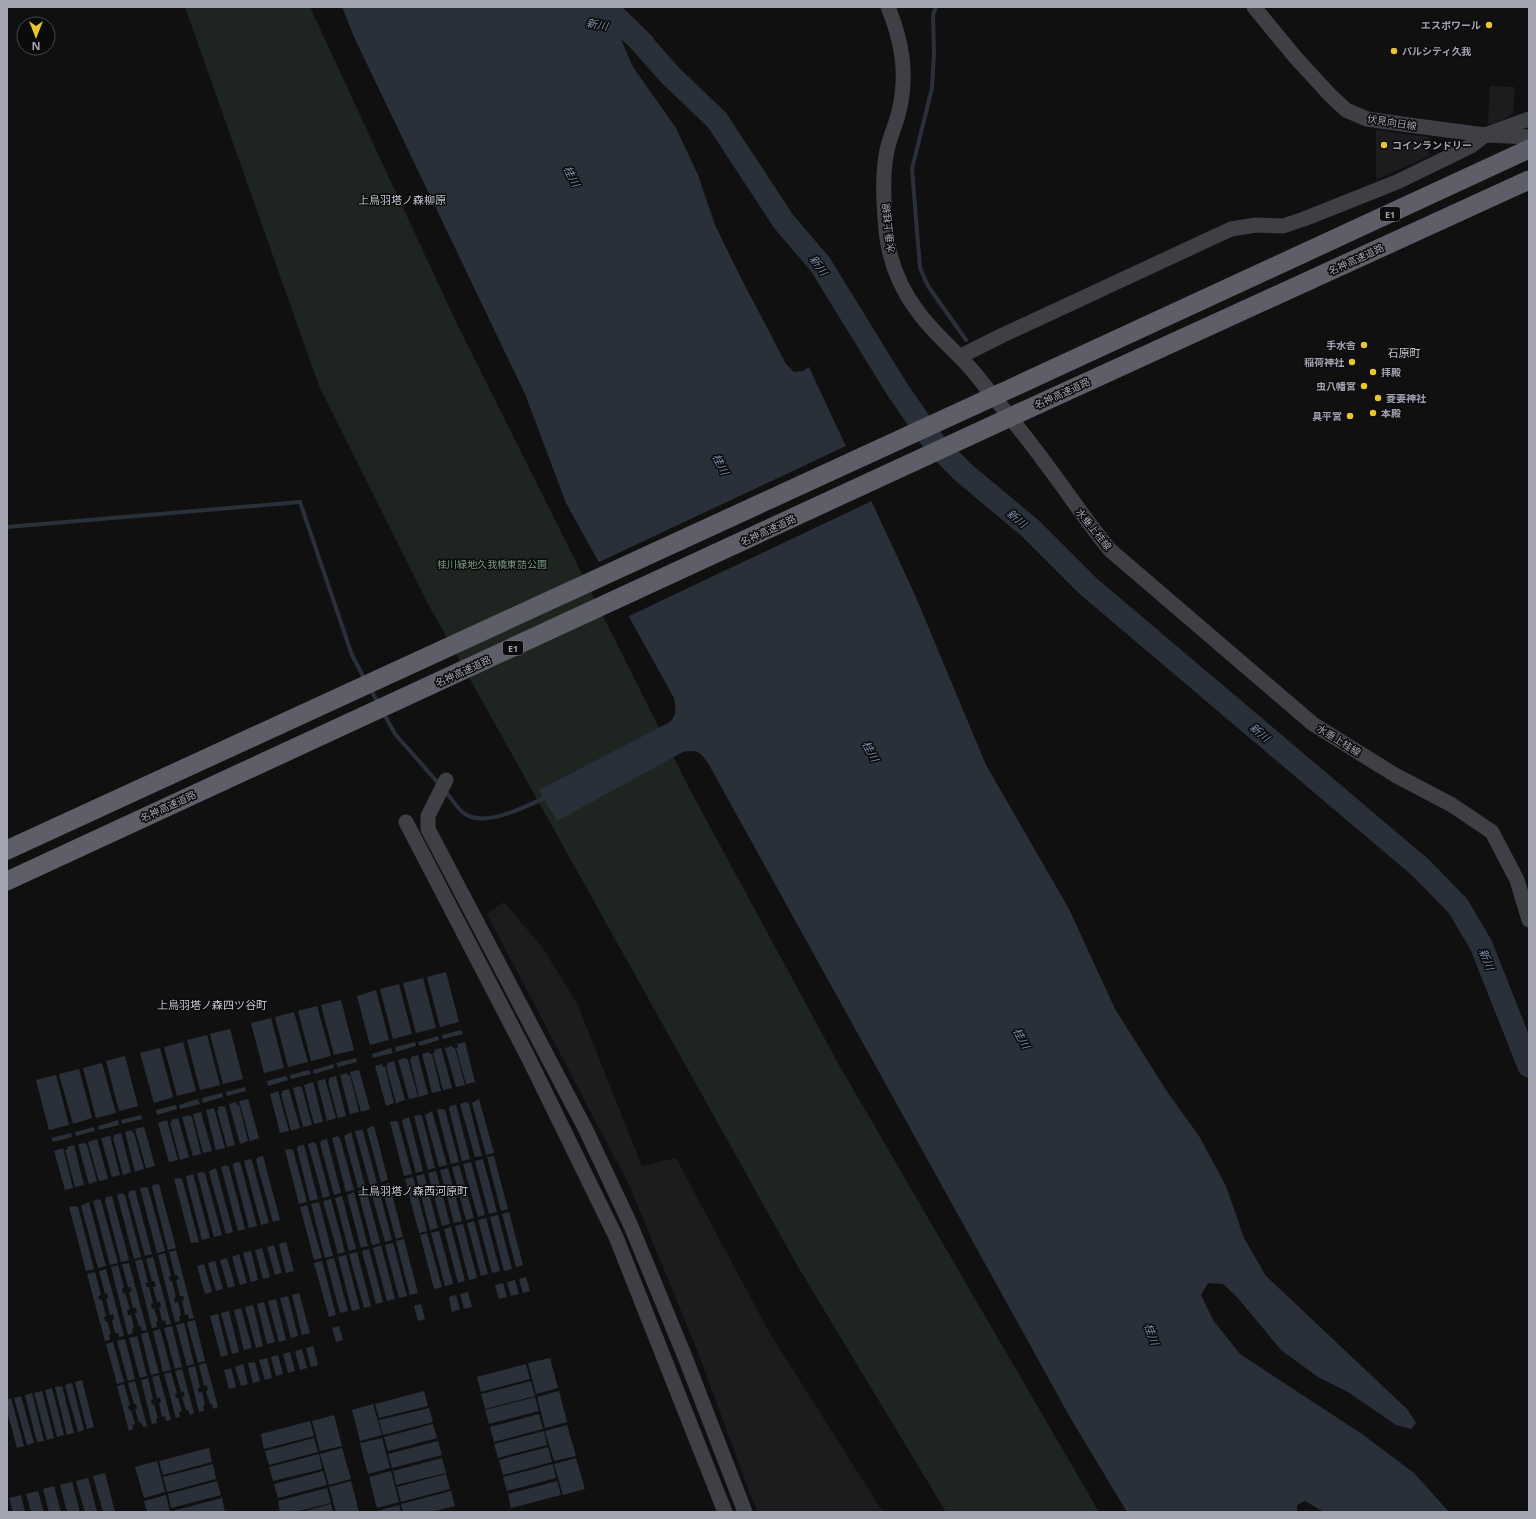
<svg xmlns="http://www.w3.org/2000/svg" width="1536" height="1519" font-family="'Open Sans','Noto Sans JP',sans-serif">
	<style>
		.built { fill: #1c1c1e }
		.green { fill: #1e2520 }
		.water { fill: #2a3039 }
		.pier { fill: #101011 }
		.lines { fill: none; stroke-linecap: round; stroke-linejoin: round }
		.stream { stroke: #2a3039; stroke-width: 4 }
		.river { stroke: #2a3039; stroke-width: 23 }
		.secondary { stroke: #3f4046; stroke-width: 15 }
		.highway { stroke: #5d5e67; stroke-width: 19 }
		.highway-bridge { stroke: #5d5e67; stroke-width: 19 }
		.poi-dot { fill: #e8c631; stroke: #0b0b0c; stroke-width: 1.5 }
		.labels { text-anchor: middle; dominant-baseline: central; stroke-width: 3; stroke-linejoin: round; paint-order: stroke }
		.shield { fill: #0b0b0c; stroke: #757680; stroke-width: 1 }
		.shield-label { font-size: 9px; font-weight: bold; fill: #a2a4b1 }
		.poi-label { font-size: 10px; font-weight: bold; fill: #a2a4b1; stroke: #0b0b0c; text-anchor: end }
		.street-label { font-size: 10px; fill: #a2a4b1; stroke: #0b0b0c }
		.park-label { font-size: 10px; fill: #799c81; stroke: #0b0b0c }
		.water-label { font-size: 11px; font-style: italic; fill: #798cab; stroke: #0b0b0c }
		.neighbourhood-label { font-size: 11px; fill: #c2c4ce; stroke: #0b0b0c }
	</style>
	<rect width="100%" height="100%" fill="#101011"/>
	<!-- built -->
	<g class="built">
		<path d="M1490,86L1515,87L1513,114L1494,124H1488Z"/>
		<path d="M1376,130L1429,137V156L1376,180Z"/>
		<path d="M504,902L542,947L577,1003L642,1166L676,1158L769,1332L883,1512H757L695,1345L630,1187L487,914Z"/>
	</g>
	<!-- green -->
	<path class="green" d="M185,7H310L455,320L689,788L839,1065L1099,1512H946L797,1265L427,602L319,386Z"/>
	<!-- water -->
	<g class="water">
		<path d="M342,7H622L654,38L637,49L627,36L620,37L633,67L676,128L698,175L715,225L740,276L786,364L794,372L803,371L809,367L915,595L986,765L1069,909L1115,1009L1168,1093L1199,1136L1226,1186L1244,1238L1266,1276L1407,1409L1416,1423L1411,1429L1396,1425L1348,1392L1318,1377L1281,1350L1237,1297L1223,1284L1208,1283L1201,1295L1213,1320L1240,1354L1362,1434L1414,1473L1449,1512H1324L1305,1501L1297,1505V1512H1127L1071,1419L708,763C700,752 698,749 683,752L557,821L539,790L670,722C677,714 676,709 674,698L566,503L525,394L354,37Z"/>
		<path d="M446,972L459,1022L440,1027L427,977Z"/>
		<path d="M423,978L436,1028L416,1033L403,983Z"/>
		<path d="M399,984L412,1034L393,1039L380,989Z"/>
		<path d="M376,990L389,1040L370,1045L357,996Z"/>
		<path d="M341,1000L354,1050L334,1055L321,1005Z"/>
		<path d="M317,1006L331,1056L311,1061L298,1011Z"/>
		<path d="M294,1012L308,1062L288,1067L275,1017Z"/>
		<path d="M271,1018L284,1068L264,1073L251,1023Z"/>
		<path d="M230,1029L243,1079L223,1084L210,1034Z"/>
		<path d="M461,1030L463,1034L443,1039L442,1035Z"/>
		<path d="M207,1035L220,1085L200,1090L187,1040Z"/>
		<path d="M438,1036L439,1040L420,1046L418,1042Z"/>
		<path d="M183,1042L196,1091L177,1096L164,1047Z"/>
		<path d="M415,1042L416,1046L396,1052L395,1047Z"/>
		<path d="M465,1042L475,1082L466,1084L456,1048L458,1047L457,1044Z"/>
		<path d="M452,1046L453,1048H455L465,1085L456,1087L445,1048Z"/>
		<path d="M160,1048L173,1097L154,1103L140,1053Z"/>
		<path d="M391,1048L393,1053L373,1058L372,1054Z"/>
		<path d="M441,1048L452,1088L443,1090L433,1053H435L434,1050Z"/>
		<path d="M429,1052L430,1054H432L441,1091L432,1093L422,1054Z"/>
		<path d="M418,1055L428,1094L419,1097L410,1060L411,1059V1057Z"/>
		<path d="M125,1056L138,1106L119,1111L106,1061Z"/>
		<path d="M356,1058L357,1062L338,1067L336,1063Z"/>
		<path d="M405,1058L408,1060L418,1097L409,1099L398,1060Z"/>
		<path d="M394,1061L405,1100L396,1103L386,1066L388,1065L387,1063Z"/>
		<path d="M102,1063L116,1113L96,1118L83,1068Z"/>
		<path d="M333,1064L334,1068L314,1074L313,1070Z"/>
		<path d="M382,1064L383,1067H385L394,1103L386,1106L375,1066Z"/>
		<path d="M79,1069L92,1118L73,1124L59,1074Z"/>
		<path d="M309,1070L311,1074L291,1079L290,1075Z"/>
		<path d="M359,1070L370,1109L361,1112L350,1072Z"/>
		<path d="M347,1073L348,1076L350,1075L359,1112L350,1114L340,1075Z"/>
		<path d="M56,1075L69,1125L49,1130L36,1080Z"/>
		<path d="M286,1076L288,1080L268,1086L267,1081Z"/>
		<path d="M336,1076L346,1116L338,1118L328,1081H329V1078Z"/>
		<path d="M325,1079L336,1118L327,1121L317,1081Z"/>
		<path d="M313,1082L323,1122L314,1124L304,1085Z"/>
		<path d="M300,1086L302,1088L312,1125L303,1127L293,1088Z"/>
		<path d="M245,1087L246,1091L227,1096L226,1092Z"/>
		<path d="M289,1089L300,1128L291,1131L281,1094L283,1093L282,1091Z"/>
		<path d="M278,1091L289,1131L280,1133L270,1094Z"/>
		<path d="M222,1093L223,1097L203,1103L202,1098Z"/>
		<path d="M198,1099L200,1104L180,1109L179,1105Z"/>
		<path d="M248,1099L259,1138L250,1141L239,1101Z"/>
		<path d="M479,1099L494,1153L486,1155L472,1103Z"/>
		<path d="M236,1102L237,1105H239L248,1141L240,1144L229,1104Z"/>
		<path d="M466,1102L469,1104L482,1156L475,1157L460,1104Z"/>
		<path d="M176,1105L177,1109L157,1115L156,1110Z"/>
		<path d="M456,1105L470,1159L462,1161L449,1109L450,1106Z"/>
		<path d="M225,1106L235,1145L227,1147L217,1110H219L218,1107Z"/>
		<path d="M214,1108L225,1148L216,1150L206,1110Z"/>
		<path d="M442,1109L445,1110L459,1162L451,1164L437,1110Z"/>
		<path d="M432,1111L447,1165L439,1167L425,1115Z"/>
		<path d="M201,1112L212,1151L203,1153L193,1114Z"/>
		<path d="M141,1115L142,1119L122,1124L121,1120Z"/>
		<path d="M189,1115L192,1117L201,1154L193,1156L182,1117Z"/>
		<path d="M419,1115L422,1116L435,1168L428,1170L414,1116Z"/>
		<path d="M409,1117L423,1171L416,1173L402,1121L404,1119Z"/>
		<path d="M178,1118L189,1157L180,1160L170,1123L172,1122L171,1120Z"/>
		<path d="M118,1120L119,1125L99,1130L98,1126Z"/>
		<path d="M167,1120L178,1160L169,1162L158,1123Z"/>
		<path d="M396,1121L398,1122L412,1174L404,1176L390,1122Z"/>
		<path d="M374,1126L388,1180L381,1182L367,1130L368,1128Z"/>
		<path d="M94,1127L95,1131L76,1136L75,1132Z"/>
		<path d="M144,1127L155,1166L146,1168L135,1129Z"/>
		<path d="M132,1130L133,1133H134L144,1169L135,1172L125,1132Z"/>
		<path d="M361,1130L363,1131L377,1183L370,1185L355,1131Z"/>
		<path d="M351,1132L365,1186L358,1188L344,1136Z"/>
		<path d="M71,1133L72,1137L53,1142L51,1138Z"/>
		<path d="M121,1133L131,1172L123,1175L113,1138H114V1135Z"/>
		<path d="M110,1136L120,1175L112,1177L101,1138Z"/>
		<path d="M337,1136L340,1138L354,1190L346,1192L332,1138Z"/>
		<path d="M97,1139L108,1179L99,1181L88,1142Z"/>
		<path d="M327,1139L341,1193L334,1195L320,1143L322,1140Z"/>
		<path d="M314,1142L316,1144L330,1196L323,1198L308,1144Z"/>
		<path d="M85,1143L87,1145L97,1181L89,1184L78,1144Z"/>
		<path d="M74,1145L84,1185L75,1187L65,1150H67V1147Z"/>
		<path d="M304,1145L318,1199L310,1201L297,1149L298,1146Z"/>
		<path d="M63,1148L73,1188L65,1190L54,1151Z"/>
		<path d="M290,1149L293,1150L307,1202L299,1204L285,1150Z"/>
		<path d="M263,1156L280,1220L273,1222L256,1160L258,1157Z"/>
		<path d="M494,1156L508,1209L501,1211L487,1157Z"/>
		<path d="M250,1159L252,1161L269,1223L261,1225L244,1161Z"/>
		<path d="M483,1159L497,1212L489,1214L475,1161Z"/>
		<path d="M240,1162L257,1226L249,1228L233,1166L234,1163Z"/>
		<path d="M471,1162L485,1215L478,1217L463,1164Z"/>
		<path d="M226,1165L229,1167L245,1229L238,1231L221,1167Z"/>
		<path d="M459,1165L474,1218L466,1220L452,1167Z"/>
		<path d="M216,1168L233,1232L226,1234L209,1172L211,1170Z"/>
		<path d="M448,1168L462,1221L454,1223L440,1170Z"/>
		<path d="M436,1171L450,1224L442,1226L428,1173Z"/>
		<path d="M202,1172L205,1173L222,1235L214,1237L197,1173Z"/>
		<path d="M193,1174L210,1238L202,1240L186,1178L187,1176Z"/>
		<path d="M424,1174L438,1228L430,1230L416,1176Z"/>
		<path d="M413,1177L427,1231L419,1233L405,1179Z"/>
		<path d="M179,1178L182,1179L199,1242L191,1243L174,1179Z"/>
		<path d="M389,1183L403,1237L396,1239L381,1185Z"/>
		<path d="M159,1184L176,1248L168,1250L152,1187L153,1185Z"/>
		<path d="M378,1186L392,1240L385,1242L370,1188Z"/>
		<path d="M146,1187L148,1188L165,1251L157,1253L140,1188Z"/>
		<path d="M366,1189L380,1243L372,1245L358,1191Z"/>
		<path d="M135,1190L152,1254L145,1256L128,1194L130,1191Z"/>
		<path d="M354,1192L368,1246L361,1248L347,1195Z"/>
		<path d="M122,1193L125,1195L141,1257L134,1259L117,1195Z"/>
		<path d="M112,1196L129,1260L121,1262L105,1200L106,1197Z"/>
		<path d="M342,1196L356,1249L349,1251L335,1198Z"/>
		<path d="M99,1199L101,1201L118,1263L110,1265L93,1201Z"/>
		<path d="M331,1199L345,1252L338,1254L323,1201Z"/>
		<path d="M89,1202L106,1266L98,1268L81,1206Z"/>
		<path d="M319,1202L333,1256L325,1258L311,1204Z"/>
		<path d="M307,1205L322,1258L314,1260L300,1207Z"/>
		<path d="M75,1206L78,1207L94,1269L86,1271L69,1207Z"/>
		<path d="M509,1212L523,1265L516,1267L502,1214Z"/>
		<path d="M498,1215L512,1269L504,1271L490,1217Z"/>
		<path d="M486,1218L500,1271L492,1273L478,1220Z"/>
		<path d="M474,1221L488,1274L481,1276L467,1223Z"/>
		<path d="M463,1224L477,1278L469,1280L455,1226Z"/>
		<path d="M451,1227L465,1281L458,1283L444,1229Z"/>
		<path d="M439,1231L453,1284L445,1286L431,1233Z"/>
		<path d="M427,1233L442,1287L434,1289L420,1235Z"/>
		<path d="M404,1239L418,1293L410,1295L396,1241Z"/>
		<path d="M286,1242L294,1271L286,1273L279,1244Z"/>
		<path d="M393,1243L407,1296L399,1298L385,1245Z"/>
		<path d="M274,1245L282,1273L275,1275L267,1247Z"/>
		<path d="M381,1245L395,1299L387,1301L373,1248Z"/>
		<path d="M262,1248L270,1277L263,1279L255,1250Z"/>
		<path d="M369,1249L383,1302L376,1304L362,1251Z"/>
		<path d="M176,1250L194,1318L189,1319L188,1314L185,1315L182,1301L184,1300L183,1296H180L176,1280L179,1279L177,1275H175L169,1252Z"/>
		<path d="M251,1251L258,1280L251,1282L243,1253Z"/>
		<path d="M357,1252L371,1306L364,1308L349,1254Z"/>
		<path d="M165,1253L171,1276L169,1277L170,1281H172L176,1297L174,1298L175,1303L178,1302L181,1315L179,1316L180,1321L175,1322L158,1255Z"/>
		<path d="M239,1254L247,1283L240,1285L232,1257Z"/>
		<path d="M346,1255L360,1309L352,1311L338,1257Z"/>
		<path d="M153,1257L171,1324L166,1325L165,1320L162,1321L159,1307H161L160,1302H157L153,1287L156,1286L154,1281H152L146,1259Z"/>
		<path d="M227,1258L235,1286L228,1288L220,1260Z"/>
		<path d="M334,1258L348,1311L340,1313L326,1260Z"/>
		<path d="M142,1259L148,1282L145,1283L147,1287H149L153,1303L151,1304L152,1309L154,1308L158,1321L156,1322L157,1327L152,1328L135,1261Z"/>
		<path d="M215,1261L223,1289L216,1291L208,1263Z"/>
		<path d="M322,1261L336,1315L329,1317L314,1263Z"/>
		<path d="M129,1263L147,1330L142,1331L141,1326L139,1327L135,1313H137L136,1308H133L129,1292L132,1291L130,1287H128L122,1264Z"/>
		<path d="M204,1264L212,1292L205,1294L197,1266Z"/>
		<path d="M118,1265L124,1288L122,1289L123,1294L125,1293L130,1309L127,1310L128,1315H131L134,1328L132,1329L133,1333L128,1335L111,1267Z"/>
		<path d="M106,1269L124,1336L119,1337L118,1333H115L112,1320L114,1319L113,1314L110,1315L106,1299L108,1298L107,1293L105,1294L99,1271Z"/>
		<path d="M95,1272L101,1295L98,1296L100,1300H102L106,1316L104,1317L105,1321H107L111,1334L109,1335L110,1340L105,1341L87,1274Z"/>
		<path d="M526,1277L530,1291L523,1293L519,1279Z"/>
		<path d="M515,1280L519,1294L511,1296L507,1282Z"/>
		<path d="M503,1283L507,1297L499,1299L495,1285Z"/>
		<path d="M468,1292L472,1307L464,1309L460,1294Z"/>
		<path d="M299,1293L310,1333L302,1335L292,1295Z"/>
		<path d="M456,1295L460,1309L452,1312L449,1297Z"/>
		<path d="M288,1296L298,1336L291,1338L280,1298Z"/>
		<path d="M276,1299L286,1340L279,1342L268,1301Z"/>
		<path d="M264,1302L275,1342L267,1344L257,1304Z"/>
		<path d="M421,1304L425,1319L418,1321L414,1306Z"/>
		<path d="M253,1305L263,1346L256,1348L245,1307Z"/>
		<path d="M241,1308L252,1348L244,1350L234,1310Z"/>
		<path d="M229,1311L239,1352L232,1354L221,1313Z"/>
		<path d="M218,1314L228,1355L221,1357L210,1316Z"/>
		<path d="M195,1320L205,1361L198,1363L187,1322Z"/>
		<path d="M184,1323L194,1364L187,1366L176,1325Z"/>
		<path d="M172,1326L182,1367L175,1369L164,1328Z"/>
		<path d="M339,1326L343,1340L336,1342L332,1328Z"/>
		<path d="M160,1329L171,1370L163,1372L153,1331Z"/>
		<path d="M148,1332L159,1373L151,1375L141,1334Z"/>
		<path d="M137,1336L147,1376L140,1378L129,1338Z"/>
		<path d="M125,1339L135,1379L128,1381L117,1341Z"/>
		<path d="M113,1342L124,1382L117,1384L106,1344Z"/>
		<path d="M313,1346L318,1365L311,1367L306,1348Z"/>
		<path d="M302,1349L307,1368L300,1370L295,1351Z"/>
		<path d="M290,1352L295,1371L288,1373L283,1354Z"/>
		<path d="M278,1355L283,1374L276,1376L271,1357Z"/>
		<path d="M267,1358L272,1378L265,1380L259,1360Z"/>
		<path d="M550,1358L558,1388L536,1394L528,1363Z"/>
		<path d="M255,1362L260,1381L253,1383L248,1363Z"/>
		<path d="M206,1363L218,1407L213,1409L212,1404H210L206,1391L208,1390L207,1385L204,1386L199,1365Z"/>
		<path d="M243,1364L248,1384L241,1386L235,1367Z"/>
		<path d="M526,1364L530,1379L481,1392L477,1377Z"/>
		<path d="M195,1366L200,1387L198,1388L199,1393L202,1392L205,1405L203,1406L204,1411L199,1412L188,1368Z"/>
		<path d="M231,1368L236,1387L229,1389L224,1370Z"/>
		<path d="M182,1369L194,1413L190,1415L188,1410H186L182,1397L185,1396L183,1391L181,1392L175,1371Z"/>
		<path d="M171,1372L177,1393L175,1394L176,1398H178L182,1411L179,1412L180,1417L176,1418L164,1374Z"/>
		<path d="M159,1375L171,1420L166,1421L165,1416L162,1417L159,1403L161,1402L160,1398H157L152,1377Z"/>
		<path d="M148,1378L153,1399L151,1400L152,1405L154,1404L158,1418L156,1419L157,1423L152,1424L141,1380Z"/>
		<path d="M82,1380L94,1427L87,1429L75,1382Z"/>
		<path d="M135,1381L147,1426L143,1427L141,1422L139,1423L135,1409H137L136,1404H134L128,1383Z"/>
		<path d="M531,1381L535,1396L485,1409L481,1394Z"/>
		<path d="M72,1383L84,1430L78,1432L65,1385Z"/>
		<path d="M124,1384L130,1405L128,1406L129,1411L131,1410L135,1424L132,1425L133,1429L129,1431L117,1386Z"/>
		<path d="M62,1386L74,1433L67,1435L55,1387Z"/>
		<path d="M52,1388L64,1435L57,1437L45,1390Z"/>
		<path d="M42,1391L54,1438L47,1440L34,1393Z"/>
		<path d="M424,1391L428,1406L379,1418L375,1404Z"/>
		<path d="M559,1391L567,1422L545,1428L537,1397Z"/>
		<path d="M32,1393L44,1441L37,1442L25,1395Z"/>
		<path d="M21,1396L34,1443L27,1445L14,1398Z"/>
		<path d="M535,1397L539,1411L489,1424L485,1410Z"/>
		<path d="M11,1398L24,1446L17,1448L7,1411V1400Z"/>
		<path d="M373,1404L382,1435L360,1441L352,1410Z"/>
		<path d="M429,1408L433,1422L383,1435L379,1420Z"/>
		<path d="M539,1414L543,1429L494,1442L490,1427Z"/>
		<path d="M334,1415L342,1446L320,1451L312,1421Z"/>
		<path d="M310,1421L314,1436L264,1449L261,1434Z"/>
		<path d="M433,1424L437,1438L388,1451L384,1437Z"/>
		<path d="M567,1425L576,1456L554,1461L545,1431Z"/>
		<path d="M544,1431L547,1445L498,1458L494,1444Z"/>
		<path d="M314,1438L318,1452L269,1465L265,1451Z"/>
		<path d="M382,1438L390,1468L368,1474L360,1443Z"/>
		<path d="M438,1441L442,1455L392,1468L388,1454Z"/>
		<path d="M548,1447L552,1462L503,1475L499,1460Z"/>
		<path d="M209,1448L212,1462L163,1475L159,1461Z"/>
		<path d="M342,1448L351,1479L329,1485L320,1454Z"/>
		<path d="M319,1454L322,1469L273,1481L269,1467Z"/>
		<path d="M442,1458L446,1473L396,1485L393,1471Z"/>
		<path d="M576,1458L585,1489L563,1495L554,1464Z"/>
		<path d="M157,1461L165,1492L144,1498L135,1467Z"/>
		<path d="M213,1464L216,1479L167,1492L163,1477Z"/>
		<path d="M553,1464L556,1478L507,1491L503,1477Z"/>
		<path d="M323,1471L327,1485L278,1498L274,1484Z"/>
		<path d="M391,1471L399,1502L377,1508L369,1477Z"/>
		<path d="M105,1473L115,1512H103L93,1476Z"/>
		<path d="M446,1474L450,1489L401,1502L397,1487Z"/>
		<path d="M88,1478L97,1512H85L76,1481Z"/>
		<path d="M217,1481L221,1495L171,1508L168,1494Z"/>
		<path d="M351,1481L359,1512H336L329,1487Z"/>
		<path d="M557,1481L561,1495L511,1508L508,1494Z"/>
		<path d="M72,1482L80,1512H67L60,1485Z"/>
		<path d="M54,1486L61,1512H49L43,1489Z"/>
		<path d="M327,1488L331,1503L295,1512H280L278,1501Z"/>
		<path d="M38,1491L44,1512H31L26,1494Z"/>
		<path d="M451,1491L455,1506L430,1512H403L401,1504Z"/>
		<path d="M21,1495L25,1512H13L9,1498Z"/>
		<path d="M166,1495L170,1512H147L144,1501Z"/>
		<path d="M222,1498L225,1512H172V1511Z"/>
		<path d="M331,1504L333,1512H301Z"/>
		<path d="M399,1505L401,1512H378L377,1511Z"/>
	</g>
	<!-- pier -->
	<path class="pier" d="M848,445L874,500L627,617L597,563Z"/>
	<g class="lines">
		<!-- stream -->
		<g class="stream">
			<path d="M936,7L933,15L934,54L932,88L912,169L920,268L928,286L966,340"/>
			<path d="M7,527L300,502L352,655L365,680"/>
			<path d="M370,689L379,704"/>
			<path d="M383,712L395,734L440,785"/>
			<path d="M444,790C451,797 457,809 465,814C487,828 528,805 549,796"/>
		</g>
		<!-- river -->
		<path class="river" d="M618,28L628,30L638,39L671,76L717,120L784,222L820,264L897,389L935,444L964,473L1030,528L1088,586L1421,868L1458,906L1481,945L1529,1066"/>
		<!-- secondary -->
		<g class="secondary">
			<path d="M888,7C902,41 908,74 899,111C896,126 888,140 886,156C882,180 884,206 886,231C889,259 899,286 916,309C933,334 958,352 977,376C999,404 1022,431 1043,460C1066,490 1086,521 1110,550L1313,724L1395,775L1452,805L1492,832L1517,880L1529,920"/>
			<path d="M1254,7L1296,58L1330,95L1346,110L1367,119L1409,125L1485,135L1529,137"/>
			<path d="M961,356L1003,335L1231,229L1256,225L1283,226L1304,219L1397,182L1471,146L1485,135L1529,119"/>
			<path d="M446,780L428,816V829L586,1130L631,1226L685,1357L745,1512"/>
			<path d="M406,822L529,1059L616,1237L725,1512"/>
		</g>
		<!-- highway -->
		<g class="highway">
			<path d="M1001,393L1529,149"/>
			<path d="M1019,413L1529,180"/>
		</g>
		<!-- highway-bridge -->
		<g class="highway-bridge">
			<path d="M7,850L1001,393"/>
			<path d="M7,881L1019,413"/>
		</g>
	</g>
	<!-- markers -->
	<g class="poi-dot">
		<circle cx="1489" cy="25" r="4"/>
		<circle cx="1394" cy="51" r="4"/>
		<circle cx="1384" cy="145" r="4"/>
		<circle cx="1364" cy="345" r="4"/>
		<circle cx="1352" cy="362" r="4"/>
		<circle cx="1373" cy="372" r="4"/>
		<circle cx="1364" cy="386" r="4"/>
		<circle cx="1378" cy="398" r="4"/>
		<circle cx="1373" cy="413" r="4"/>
		<circle cx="1350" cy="416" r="4"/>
	</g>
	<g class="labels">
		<!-- shield labels -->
		<g class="shield">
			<rect x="1380" y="207" width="20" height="14" rx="3"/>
			<rect x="503" y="641" width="20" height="14" rx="3"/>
		</g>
		<g class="shield-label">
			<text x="1390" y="214">E1</text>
			<text x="513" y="648">E1</text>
		</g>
		<!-- poi labels -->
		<g class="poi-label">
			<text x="1481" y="25">エスポワール</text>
			<text x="1402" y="51" text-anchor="start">パルシティ久我</text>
			<text x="1392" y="145" text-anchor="start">コインランドリー</text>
			<text x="1356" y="345">手水舎</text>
			<text x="1344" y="362">稲荷神社</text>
			<text x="1381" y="372" text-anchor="start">拝殿</text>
			<text x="1356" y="386">虫八幡宮</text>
			<text x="1386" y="398" text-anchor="start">菱妻神社</text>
			<text x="1381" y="413" text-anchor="start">本殿</text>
			<text x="1342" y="416">具平宮</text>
		</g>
		<!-- street labels -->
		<g class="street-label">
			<text transform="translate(1392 122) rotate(9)">伏見向日線</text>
			<text transform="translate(888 228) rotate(-96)">水垂上桂線</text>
			<text transform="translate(1356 259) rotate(-25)">名神高速道路</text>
			<text transform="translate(1062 393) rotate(-25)">名神高速道路</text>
			<text transform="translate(1094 529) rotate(51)">水垂上桂線</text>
			<text transform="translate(768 530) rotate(-25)">名神高速道路</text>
			<text transform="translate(463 671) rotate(-25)">名神高速道路</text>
			<text transform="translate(1339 740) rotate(32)">水垂上桂線</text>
			<text transform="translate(168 806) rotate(-25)">名神高速道路</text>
		</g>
		<!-- park labels -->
		<g class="park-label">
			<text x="492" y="564">桂川緑地久我橋東詰公園</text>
		</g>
		<!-- water labels -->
		<g class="water-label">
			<text transform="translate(597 24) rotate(10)">新川</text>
			<text transform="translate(572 176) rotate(63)">桂川</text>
			<text transform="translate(819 265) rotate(54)">新川</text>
			<text transform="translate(721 464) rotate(63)">桂川</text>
			<text transform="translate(1017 518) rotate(40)">新川</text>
			<text transform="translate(1260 732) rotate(40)">新川</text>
			<text transform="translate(871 751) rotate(62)">桂川</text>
			<text transform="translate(1487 959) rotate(68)">新川</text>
			<text transform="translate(1022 1038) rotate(62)">桂川</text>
			<text transform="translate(1152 1334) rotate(71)">桂川</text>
		</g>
		<!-- neighbourhood labels -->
		<g class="neighbourhood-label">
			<text x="402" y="199">上鳥羽塔ノ森柳原</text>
			<text x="1404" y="352">石原町</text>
			<text x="212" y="1004">上鳥羽塔ノ森四ツ谷町</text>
			<text x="413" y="1190">上鳥羽塔ノ森西河原町</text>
		</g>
	</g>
	<!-- border -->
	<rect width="1536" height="1519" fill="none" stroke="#a2a4b1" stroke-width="16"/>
	<!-- north arrow -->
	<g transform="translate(36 36) rotate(180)"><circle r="19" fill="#0b0b0c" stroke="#47484e"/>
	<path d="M0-3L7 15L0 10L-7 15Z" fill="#e8c631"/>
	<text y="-6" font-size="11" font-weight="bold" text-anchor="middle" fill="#a2a4b1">N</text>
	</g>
</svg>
